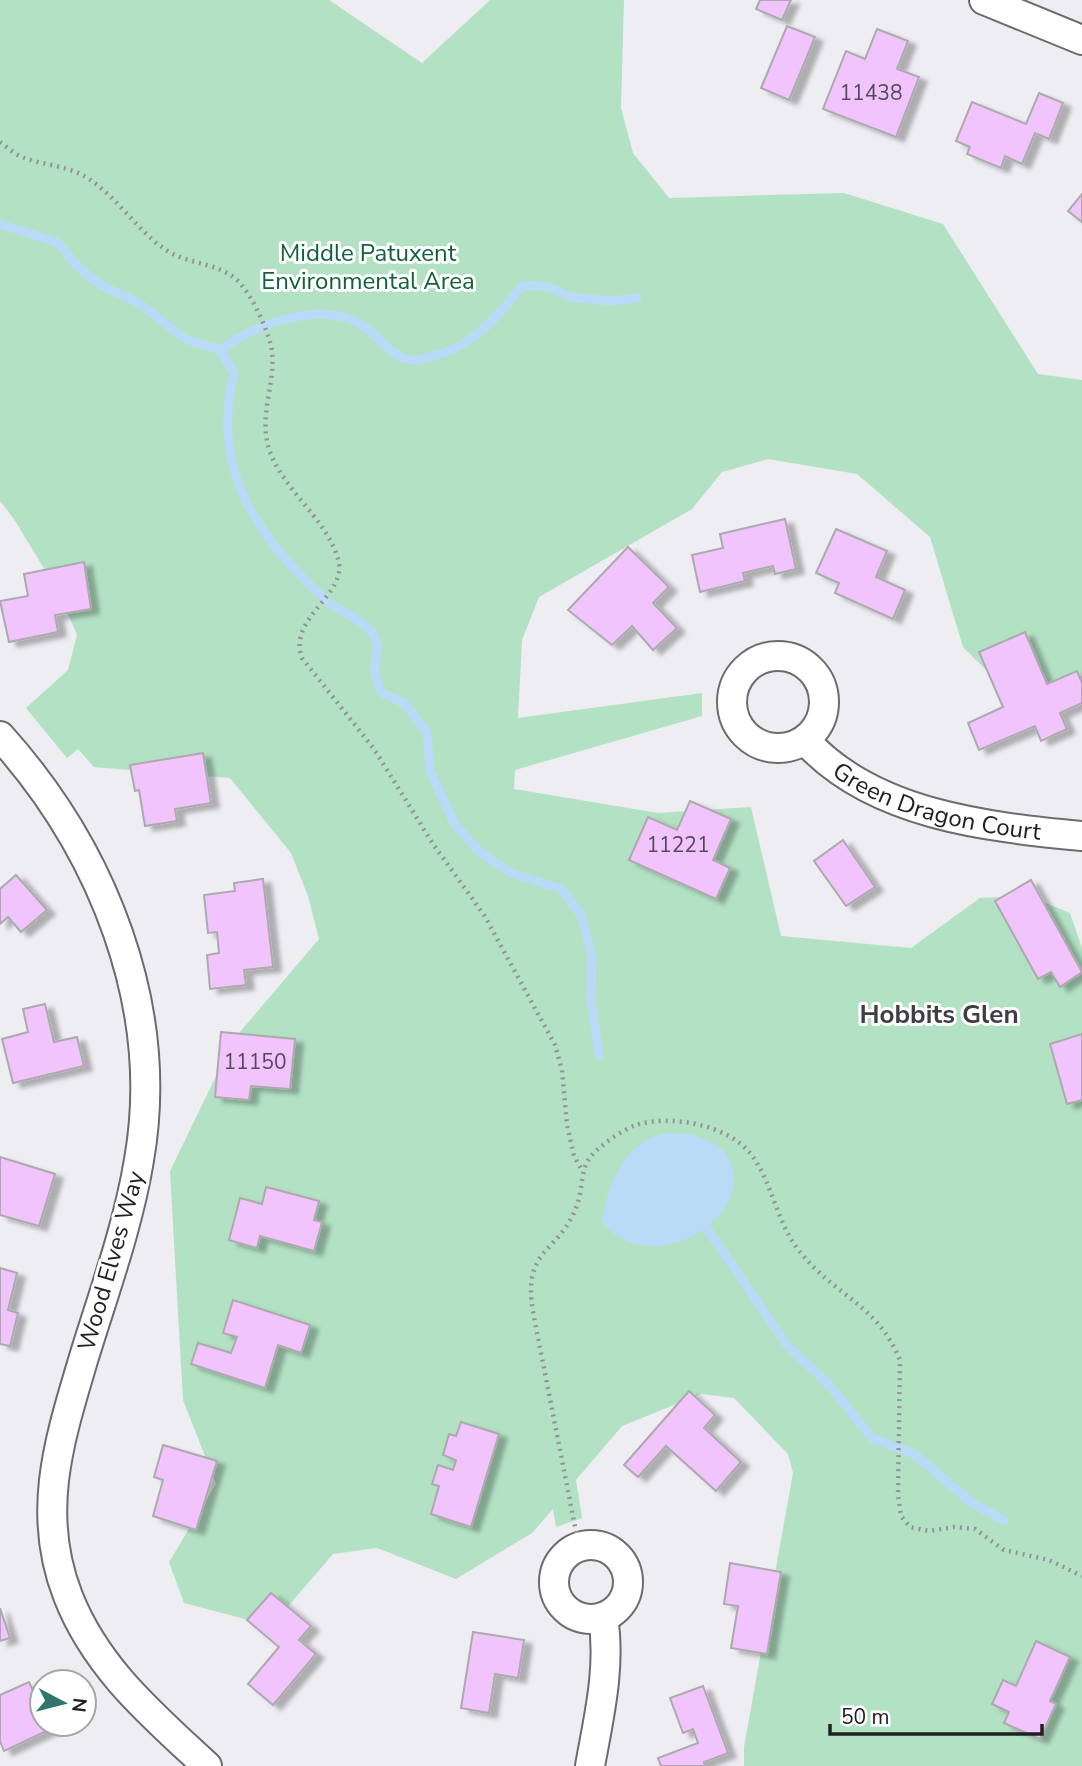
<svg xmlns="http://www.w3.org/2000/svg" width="1082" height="1766" font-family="'Nunito Sans',sans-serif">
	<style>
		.green { fill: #b3e1c4 }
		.water { fill: #b9dbf8 }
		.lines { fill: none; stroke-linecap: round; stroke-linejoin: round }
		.stream { stroke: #b9dbf8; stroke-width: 9 }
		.building { fill: #f1c4fd; stroke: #adaaae; stroke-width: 2; filter: url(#shadow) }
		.minor-casing { stroke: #6c6b70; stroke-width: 32 }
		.path { stroke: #949498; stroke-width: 4.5; stroke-dasharray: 2 5; stroke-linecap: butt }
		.minor { stroke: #fff; stroke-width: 28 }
		.labels { text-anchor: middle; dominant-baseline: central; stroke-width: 6; stroke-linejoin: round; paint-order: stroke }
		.number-label { font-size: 21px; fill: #554a5a }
		.park-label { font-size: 24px; fill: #11613c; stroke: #fff }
		.street-label { font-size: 24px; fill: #212123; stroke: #fff }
		.neighbourhood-label { font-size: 26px; font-weight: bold; fill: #3f3e43; stroke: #fff }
	</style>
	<defs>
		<filter id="shadow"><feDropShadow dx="8" dy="4.5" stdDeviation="2" flood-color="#0004"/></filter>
	</defs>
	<rect width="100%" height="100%" fill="#ededf2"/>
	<!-- green -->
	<path class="green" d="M0,0H329L422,63L490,0H624L621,108L633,153L669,198L844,193L943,224L1038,374L1082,380V681L1038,698L997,681L963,647L930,537L857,474L768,459L722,472L692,509L539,597L522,640L518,718L702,693V716L515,770L514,789L658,813L751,807L781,936L911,948L980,898L1029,896L1070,913L1082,948V1766H744V1747L793,1473L788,1454L734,1398L701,1394L622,1426L576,1480L582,1518L556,1527L553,1509L532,1533L456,1579L377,1548L333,1554L271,1626L184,1603L169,1562L216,1484L183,1400L170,1171L234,1039L319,939L308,896L291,853L230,778L94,767L78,749L67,758L26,708L68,670L77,635L60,595L14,519L0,501Z"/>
	<!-- water -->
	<path class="water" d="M692,1134C702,1139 719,1144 725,1153C766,1211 653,1285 602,1222C606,1189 623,1145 659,1135C669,1132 682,1134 692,1134Z"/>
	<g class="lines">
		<!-- stream -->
		<g class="stream">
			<path d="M0,224L58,243L78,267L100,285L139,303L185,339L220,350L234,372C210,470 257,538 327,601C341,613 365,619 374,636C382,649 373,658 375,672C376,678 379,686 381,692L405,704L427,732L430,771L455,825L481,853L511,873L561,889L581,915L592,956L591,998L599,1055"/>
			<path d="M220,350C254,325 320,300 360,324C378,334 388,357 412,360C418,361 427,357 433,356C473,347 498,316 523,285L549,287L570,297L610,301L637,298"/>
			<path d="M701,1220L787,1345L828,1384L872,1438L914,1454L971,1502L1004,1521"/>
		</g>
	</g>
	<!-- building -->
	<g class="building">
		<path d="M760,0H791L782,20L756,9Z"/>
		<path d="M787,26L815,37L789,100L761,88Z"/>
		<path d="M877,29L908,41L897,69L919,77L896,137L823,109L846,51L865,59Z"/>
		<path d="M1039,93L1063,103L1049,139L1035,133L1022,164L1005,156L1001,168L967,154L970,147L956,141L972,102L1026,124Z"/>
		<path d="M1082,194V222L1068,211Z"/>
		<path d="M785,519L796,569L775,574L773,566L743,573L745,581L700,592L692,555L723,548L720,534Z"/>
		<path d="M836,529L887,551L876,577L905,590L893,619L835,593L839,583L816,573Z"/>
		<path d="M628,547L669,587L653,603L677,628L653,650L632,626L612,645L568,610Z"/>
		<path d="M84,562L91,609L55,615L58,632L9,642L0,601L28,596L24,574Z"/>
		<path d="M1025,632L1047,684L1077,671L1082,683V703L1060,713L1067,729L1041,741L1035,726L979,750L968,723L1003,707L979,652Z"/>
		<path d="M203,753L211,803L175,809L177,821L145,826L139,790L135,791L130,765Z"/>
		<path d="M690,801L731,819L713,860L730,868L716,899L629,860L648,817L677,830Z"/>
		<path d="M843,840L875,887L846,906L814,861Z"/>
		<path d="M16,875L47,910L21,932L8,917L0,924V889Z"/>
		<path d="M263,879L273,967L244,970L246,985L210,989L207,955L219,953L217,932L208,933L204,895L235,891L234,883Z"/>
		<path d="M1031,880L1082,972L1060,987L1051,972L1038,979L995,901Z"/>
		<path d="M45,1004L54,1042L77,1037L84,1066L13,1083L2,1039L28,1032L23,1009Z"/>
		<path d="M221,1032L295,1039L290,1089L251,1086L249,1100L215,1097Z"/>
		<path d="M1082,1034V1100L1067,1104L1050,1044Z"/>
		<path d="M0,1157L55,1174L39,1226L0,1215Z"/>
		<path d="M266,1187L319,1201L314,1220L322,1222L314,1251L260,1236L257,1248L229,1240L240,1198L262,1204Z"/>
		<path d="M0,1268L17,1273L8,1310L18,1313L10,1346L0,1344Z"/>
		<path d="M233,1300L310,1325L301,1353L278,1345L265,1388L191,1364L198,1343L231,1353L237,1337L223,1333Z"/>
		<path d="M689,1391L715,1415L704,1428L741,1462L716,1491L666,1446L638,1477L624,1465Z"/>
		<path d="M461,1422L499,1434L471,1527L431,1514L439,1486L432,1484L438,1465L453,1470L456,1460L443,1455L449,1434L456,1436Z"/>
		<path d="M163,1445L217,1461L196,1530L153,1516L163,1480L154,1477Z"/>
		<path d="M730,1563L781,1572L767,1654L731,1648L738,1606L724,1604Z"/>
		<path d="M271,1593L311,1626L299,1640L316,1654L273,1705L248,1684L279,1647L247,1620Z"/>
		<path d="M0,1608L10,1638L0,1641Z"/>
		<path d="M473,1632L524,1640L518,1678L495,1674L489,1713L461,1708Z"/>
		<path d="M1036,1641L1070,1657L1050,1701L1056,1704L1040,1739L1004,1723L1009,1712L992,1704L1003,1680L1016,1686Z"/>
		<path d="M29,1682L42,1709V1724H49L51,1729L4,1751L0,1741V1695Z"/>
		<path d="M703,1686L728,1753L704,1762L705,1766H661L658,1758L698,1743L693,1729L683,1733L670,1698Z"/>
	</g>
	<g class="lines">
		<!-- minor casing -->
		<g class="minor-casing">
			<g id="minor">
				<path d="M984,0L1082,40"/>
				<circle cx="778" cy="702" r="46"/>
				<path d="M0,736C102,849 166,1006 139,1160C128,1227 104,1292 84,1357C60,1438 35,1512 68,1596C96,1668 152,1715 207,1766"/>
				<path id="s1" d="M805,740C872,815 988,827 1082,836"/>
				<circle cx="591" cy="1582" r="37"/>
				<path d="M590,1766C599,1716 611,1667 603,1617"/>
			</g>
		</g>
		<!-- path -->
		<g class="path">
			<path d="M0,142C7,147 14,154 22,157C39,164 60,165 78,173C113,189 134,229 166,250C189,265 218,262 238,281C252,296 264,322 270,342C280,378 256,413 270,452C285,492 326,518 338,559C349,595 287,617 302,658L374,749L433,844L484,915L555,1045L562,1070L567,1125L574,1156L583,1172"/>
			<path d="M579,1547L533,1312C522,1246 559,1255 577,1205C583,1189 580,1168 592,1155C602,1144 622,1130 636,1125C671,1114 727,1125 750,1153C773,1182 776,1223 800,1252C835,1296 877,1304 900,1360L898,1495L901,1516L910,1527L929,1531L954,1527L975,1529L1004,1550L1049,1560L1082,1576"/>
		</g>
		<!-- minor -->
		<use href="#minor" class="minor"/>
	</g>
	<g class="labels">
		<!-- number labels -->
		<g class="number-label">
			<text x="871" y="93">11438</text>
			<text x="678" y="845">11221</text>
			<text x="255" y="1062">11150</text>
		</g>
		<!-- park labels -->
		<g class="park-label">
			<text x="368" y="253">Middle Patuxent<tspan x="368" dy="28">Environmental Area</tspan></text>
		</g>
		<!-- street labels -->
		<g class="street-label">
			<text stroke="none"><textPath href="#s1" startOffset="150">Green Dragon Court</textPath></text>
			<text transform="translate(111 1261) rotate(-74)">Wood Elves Way</text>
		</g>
		<!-- neighbourhood labels -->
		<g class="neighbourhood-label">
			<text x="939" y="1014">Hobbits Glen</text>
		</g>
	</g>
	<!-- north arrow -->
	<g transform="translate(63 1703) rotate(97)"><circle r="33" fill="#ffffff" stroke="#a6a6a7" stroke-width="2"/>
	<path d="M0-5L12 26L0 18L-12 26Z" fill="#31766a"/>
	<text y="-10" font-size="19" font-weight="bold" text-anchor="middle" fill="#212123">N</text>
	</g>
	<!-- scale -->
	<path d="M830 1724v10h212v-10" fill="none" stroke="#212123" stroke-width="3.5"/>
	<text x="841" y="1724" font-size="21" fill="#212123" stroke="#ffffff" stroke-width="5" paint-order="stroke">50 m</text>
</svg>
